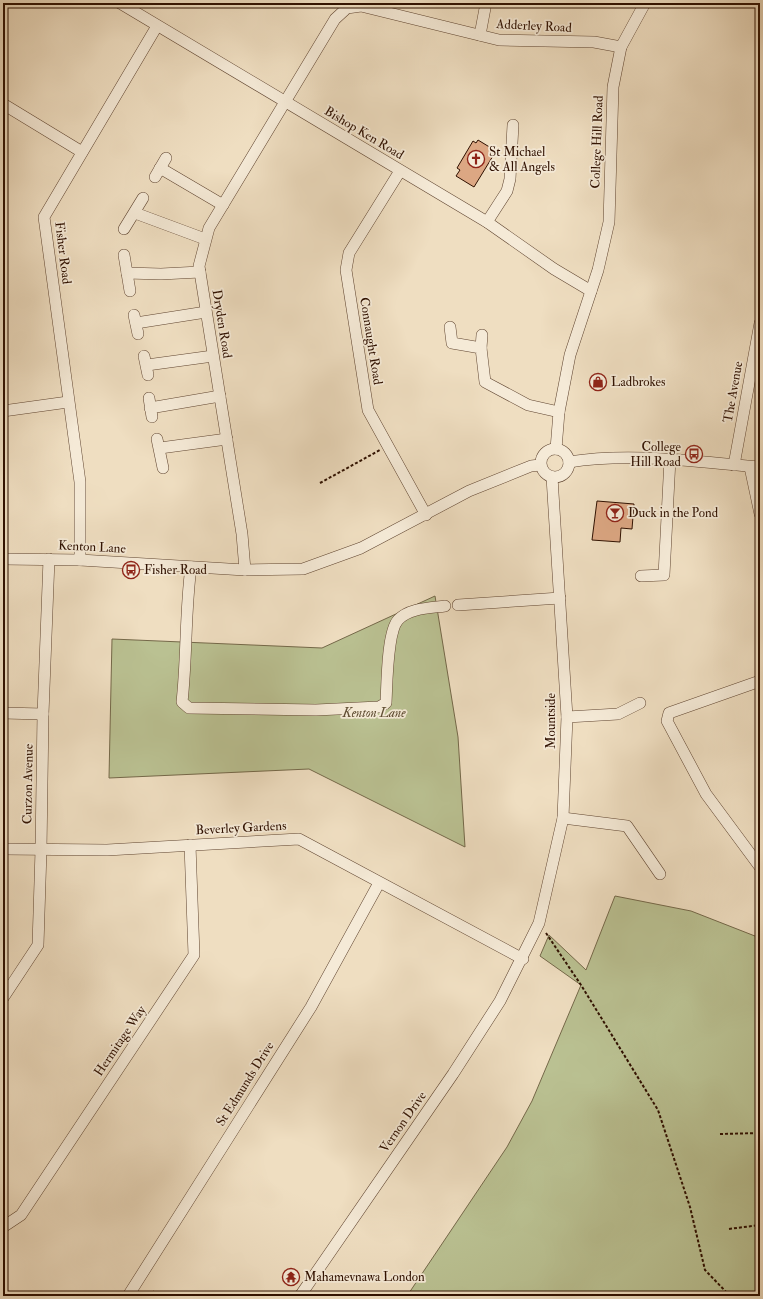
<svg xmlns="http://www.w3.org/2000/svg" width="763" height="1299" font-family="'IM FELL Double Pica',serif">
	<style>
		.green { fill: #bac192; stroke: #746849 }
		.building { fill: #dca783; stroke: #2f1000 }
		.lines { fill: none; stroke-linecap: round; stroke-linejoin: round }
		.minor-casing { stroke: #5f4430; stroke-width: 12 }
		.path { stroke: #2f1000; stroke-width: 2; stroke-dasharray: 3 2; stroke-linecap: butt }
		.minor { stroke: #f5ead7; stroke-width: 11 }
		.labels { text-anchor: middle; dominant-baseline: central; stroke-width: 3.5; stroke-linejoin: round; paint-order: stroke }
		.street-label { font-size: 13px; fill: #2f1000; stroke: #f5ead7 }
		.poi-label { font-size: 13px; fill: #2f1000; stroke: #f5ead7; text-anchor: start }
		.park-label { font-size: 13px; font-style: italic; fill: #604e33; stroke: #f5ead7 }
	</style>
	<rect width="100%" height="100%" fill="#efdec1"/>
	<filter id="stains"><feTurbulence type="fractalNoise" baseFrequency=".005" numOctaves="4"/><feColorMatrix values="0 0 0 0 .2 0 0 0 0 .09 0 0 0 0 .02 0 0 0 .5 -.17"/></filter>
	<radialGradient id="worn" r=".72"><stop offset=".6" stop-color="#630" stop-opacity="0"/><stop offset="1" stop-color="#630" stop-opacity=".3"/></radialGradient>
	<!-- green -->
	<g class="green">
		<path d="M435,596L458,737L465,847L309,769L109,778L112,639L322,648Z"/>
		<path d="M615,896L691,911L760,938V1296H407L507,1147L532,1101L581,985L540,956L549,935L586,970Z"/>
	</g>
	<!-- building -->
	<g class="building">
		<path d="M478,140L496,151L474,187L456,176L460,170L457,168L473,141L476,143Z"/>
		<path d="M597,501L634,504L632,529L621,528L620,542L592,540Z"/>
		<path d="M153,1291L161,1296H149Z"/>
	</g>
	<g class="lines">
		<!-- minor casing -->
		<g class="minor-casing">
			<g id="minor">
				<path d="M120,3L487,222L554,269L591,291"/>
				<path d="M480,35L486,3"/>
				<path d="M3,104L82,152"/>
				<path d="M160,168L223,205"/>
				<path d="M400,171L349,253L346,270L368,410L426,515"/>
				<path d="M155,177L166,158"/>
				<path d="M135,213L205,239"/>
				<path d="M487,222L507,191L510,179L513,125"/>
				<path d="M124,229L143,198"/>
				<path d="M124,255L130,291"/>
				<path d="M127,273L161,274L200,272"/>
				<path d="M134,315L138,334"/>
				<path d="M136,323L206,312"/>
				<path d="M450,327L452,343L481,348L485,382L528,405L559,412"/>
				<path d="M481,348L482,335"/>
				<path d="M144,356L148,375"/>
				<path d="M147,365L213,356"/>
				<path d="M149,398L152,417"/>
				<path d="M150,408L220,396"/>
				<path d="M3,411L68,402"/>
				<path d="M157,439L163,468"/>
				<path d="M160,448L227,439"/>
				<circle cx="555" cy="463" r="14"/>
				<path d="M556,449L559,412L570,355L598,270L609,222L613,87L621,47L645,3"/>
				<path d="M569,462C631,452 697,462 760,467"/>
				<path d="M734,465L760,323"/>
				<path d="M750,467L760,514"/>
				<path d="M3,559L80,560L245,570L303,569L361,548L469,491L531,466L540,465"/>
				<path d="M80,560V482L44,217L157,26"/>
				<path d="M191,567C185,612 187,657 182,702L189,708L316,710L379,707L386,703C387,685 387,632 398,620C409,608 430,608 445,606"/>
				<path d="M245,570L242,534L199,266L209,228L335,19L347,8L361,6L499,40L594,42L621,47"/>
				<path d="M641,576L664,575L670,459"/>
				<path d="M458,605L560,598"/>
				<path d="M760,681L669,713L667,721L706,794L760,867"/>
				<path d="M3,713L43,714"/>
				<path d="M567,717L618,714L640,703"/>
				<path d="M563,818L627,826L660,874"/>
				<path d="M3,849L107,850L299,839L523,959"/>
				<path d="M3,998L38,945L41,850L43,714L49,559"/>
				<path d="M3,1227L21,1215L194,955L190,845"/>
				<path d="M128,1296L311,1007L379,883"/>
				<path d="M300,1296L453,1074L500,1001L539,923L563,818L567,717L552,477"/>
			</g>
		</g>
		<!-- path -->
		<g class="path">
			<path d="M320,483L380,450"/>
			<path d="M546,933L581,985L658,1110L690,1207L705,1270L730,1296"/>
			<path d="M720,1134L760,1133"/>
			<path d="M729,1229L760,1225"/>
		</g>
		<!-- minor -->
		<use href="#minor" class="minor"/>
	</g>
	<!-- icons -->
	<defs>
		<g id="church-ring" transform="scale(0.9)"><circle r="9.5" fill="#f5ead7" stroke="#8f2418" stroke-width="1.5"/><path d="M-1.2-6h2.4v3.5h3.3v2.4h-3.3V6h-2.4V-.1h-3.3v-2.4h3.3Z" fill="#8f2418"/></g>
		<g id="shop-ring" transform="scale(0.9)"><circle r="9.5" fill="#f5ead7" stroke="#8f2418" stroke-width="1.5"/><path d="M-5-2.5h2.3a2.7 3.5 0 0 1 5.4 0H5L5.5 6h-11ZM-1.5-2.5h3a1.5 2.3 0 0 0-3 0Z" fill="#8f2418"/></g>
		<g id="bus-ring" transform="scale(0.9)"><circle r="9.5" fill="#f5ead7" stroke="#8f2418" stroke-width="1.5"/><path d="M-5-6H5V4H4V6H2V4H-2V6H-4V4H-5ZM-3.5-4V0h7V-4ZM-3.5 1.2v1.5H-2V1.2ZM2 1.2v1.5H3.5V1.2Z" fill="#8f2418"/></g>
		<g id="bar-ring" transform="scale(0.9)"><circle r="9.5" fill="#f5ead7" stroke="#8f2418" stroke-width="1.5"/><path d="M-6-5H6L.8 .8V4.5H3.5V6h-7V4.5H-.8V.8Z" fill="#8f2418"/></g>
		<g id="temple-ring" transform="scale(0.9)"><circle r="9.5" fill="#f5ead7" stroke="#8f2418" stroke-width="1.5"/><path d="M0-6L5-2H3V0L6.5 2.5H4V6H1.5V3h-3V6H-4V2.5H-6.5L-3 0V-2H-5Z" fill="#8f2418"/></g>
	</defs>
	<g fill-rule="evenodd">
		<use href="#church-ring" x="476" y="159"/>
		<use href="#shop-ring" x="598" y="382"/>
		<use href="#bus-ring" x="694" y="454"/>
		<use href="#bar-ring" x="615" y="513"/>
		<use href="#bus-ring" x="131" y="570"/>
		<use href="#temple-ring" x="291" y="1277"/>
	</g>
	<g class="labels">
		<!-- street labels -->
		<g class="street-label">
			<text transform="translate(534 26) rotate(3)">Adderley Road</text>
			<text transform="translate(364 133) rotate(31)">Bishop Ken Road</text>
			<text transform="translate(597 142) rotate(-88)">College Hill Road</text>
			<text transform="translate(63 253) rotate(83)">Fisher Road</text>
			<text transform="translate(222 324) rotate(81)">Dryden Road</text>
			<text transform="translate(371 341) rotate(81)">Connaught Road</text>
			<text transform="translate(733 392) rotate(-80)">The Avenue</text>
			<text transform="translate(92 547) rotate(3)">Kenton Lane</text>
			<text transform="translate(551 721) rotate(-90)">Mountside</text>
			<text transform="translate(28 784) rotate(-89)">Curzon Avenue</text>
			<text transform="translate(241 828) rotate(-3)">Beverley Gardens</text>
			<text transform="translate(120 1041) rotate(-56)">Hermitage Way</text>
			<text transform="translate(245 1084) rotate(-58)">St Edmunds Drive</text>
			<text transform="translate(403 1122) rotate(-55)">Vernon Drive</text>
		</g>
		<!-- poi labels -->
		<g class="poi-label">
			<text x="489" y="152">St Michael<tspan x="489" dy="15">&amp; All Angels</tspan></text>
			<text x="611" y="382">Ladbrokes</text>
			<text x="681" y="447" text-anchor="end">College<tspan x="681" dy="15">Hill Road</tspan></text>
			<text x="628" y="513">Duck in the Pond</text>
			<text x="144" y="570">Fisher Road</text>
			<text x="304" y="1277">Mahamevnawa London</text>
		</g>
		<!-- park labels -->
		<g class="park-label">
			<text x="374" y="713">Kenton Lane</text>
		</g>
	</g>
	<!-- margin -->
	<rect width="763" height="1299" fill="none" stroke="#efdec1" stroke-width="16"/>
	<rect x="4" y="4" width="755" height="1291" fill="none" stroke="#2f1000" stroke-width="2"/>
	<rect x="8" y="8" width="747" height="1283" fill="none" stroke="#2f1000"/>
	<rect width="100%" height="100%" filter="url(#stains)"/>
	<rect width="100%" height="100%" fill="url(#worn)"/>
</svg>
